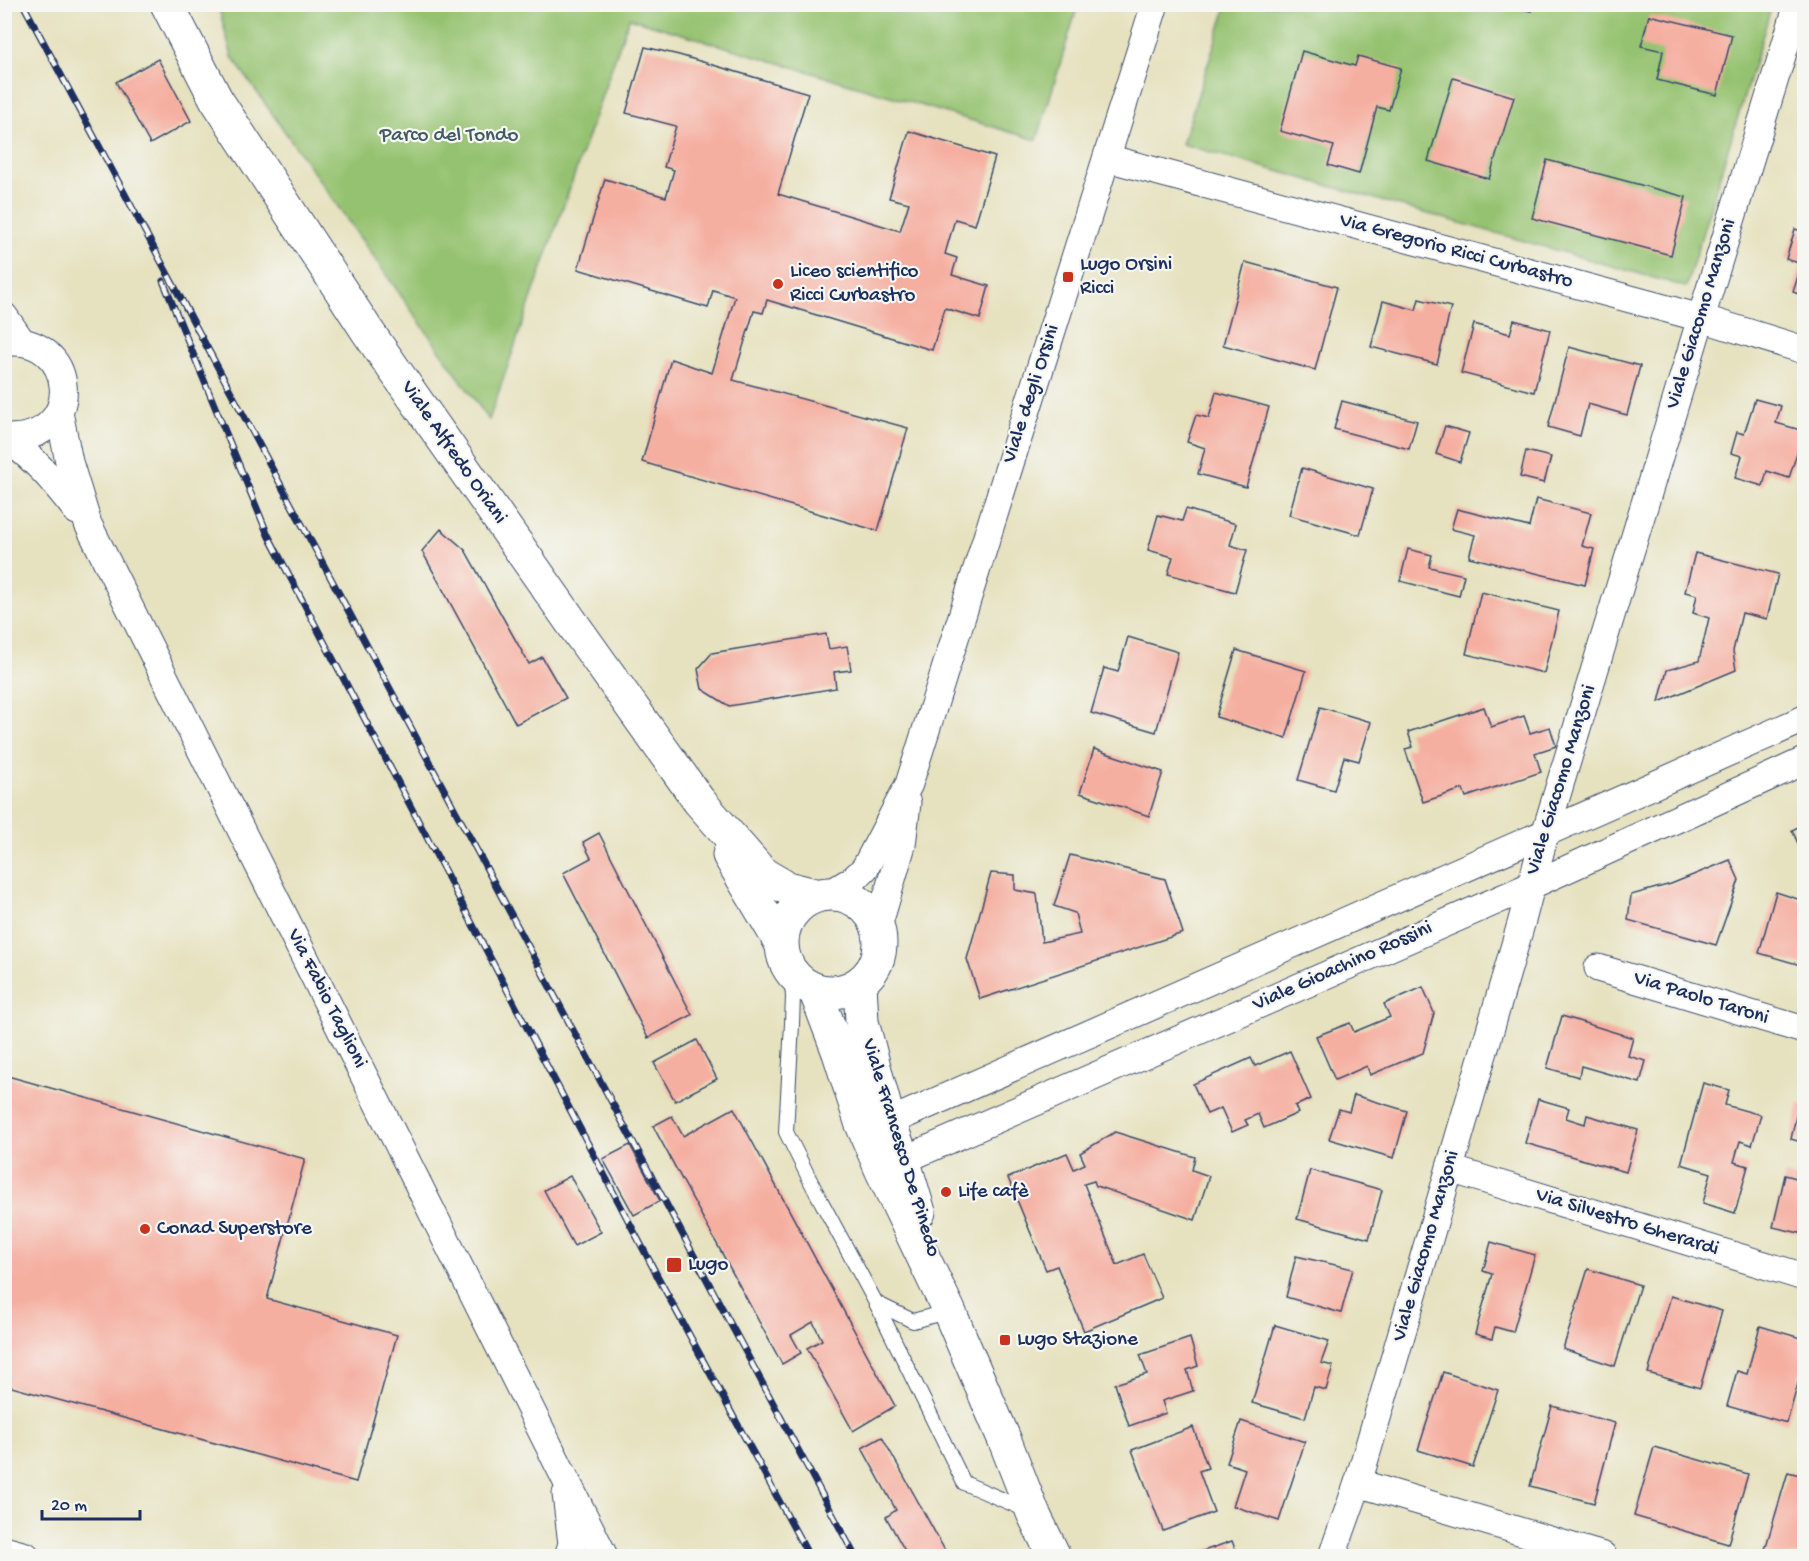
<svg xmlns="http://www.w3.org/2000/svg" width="1809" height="1561" font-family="'Gochi Hand',sans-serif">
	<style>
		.green { fill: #95c270; stroke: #587867; stroke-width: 1.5 }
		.building { fill: #f5afa0 }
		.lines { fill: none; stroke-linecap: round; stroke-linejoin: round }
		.service-casing { stroke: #394a6c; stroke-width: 16 }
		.minor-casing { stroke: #394a6c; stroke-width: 29 }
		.secondary-casing { stroke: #394a6c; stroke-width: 35 }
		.service { stroke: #fff; stroke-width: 14 }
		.minor { stroke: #fff; stroke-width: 27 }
		.secondary { stroke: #fff; stroke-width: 33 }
		.rail-casing { stroke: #1b2f5e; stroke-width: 7 }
		.rail { stroke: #f6f6f2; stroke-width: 4.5; stroke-dasharray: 14; stroke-linecap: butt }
		.poi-dot { fill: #c8321e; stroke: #f6f6f2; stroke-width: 2 }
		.labels { text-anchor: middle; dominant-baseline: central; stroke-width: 4.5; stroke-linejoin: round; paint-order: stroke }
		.park-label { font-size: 21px; fill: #405b63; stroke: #f6f6f2 }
		.street-label { font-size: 21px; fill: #1b2f5e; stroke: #f6f6f2 }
		.poi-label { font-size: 21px; fill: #1b2f5e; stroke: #f6f6f2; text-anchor: start }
	</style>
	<rect width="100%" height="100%" fill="#f6f6f2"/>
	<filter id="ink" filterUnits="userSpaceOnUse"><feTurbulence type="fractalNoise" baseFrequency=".0167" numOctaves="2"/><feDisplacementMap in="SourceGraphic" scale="12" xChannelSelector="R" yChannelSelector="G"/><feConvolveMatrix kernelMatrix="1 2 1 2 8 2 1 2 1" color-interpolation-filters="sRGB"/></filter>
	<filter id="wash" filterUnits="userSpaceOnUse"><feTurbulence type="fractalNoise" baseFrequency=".008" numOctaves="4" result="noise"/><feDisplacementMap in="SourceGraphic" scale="24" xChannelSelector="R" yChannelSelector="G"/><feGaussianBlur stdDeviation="1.35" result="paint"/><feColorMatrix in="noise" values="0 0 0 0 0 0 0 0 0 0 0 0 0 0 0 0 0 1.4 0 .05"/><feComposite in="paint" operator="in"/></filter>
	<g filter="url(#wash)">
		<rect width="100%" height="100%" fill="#e6e1be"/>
		<!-- green -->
		<g class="green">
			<path d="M218,5V4L1078,5L1037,140L629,18L489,420L232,57Z"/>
			<path d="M1227,5H1772L1686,287L1182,144Z"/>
		</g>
		<g id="blocks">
			<!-- building -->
			<g class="building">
				<path d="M1501,4H1533L1531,11Z"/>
				<path d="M1649,15L1732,35L1717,95L1657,80L1663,51L1641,46Z"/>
				<path d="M645,47L679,55L808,93L778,194L900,231L909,203L889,198L909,131L995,157L975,225L955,219L945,254L957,258L952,275L989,286L980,319L945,308L932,350L767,300L763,313L754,311L733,380L908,428L878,531L642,462L671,359L712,373L735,297L713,290L708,308L578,269L605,179L666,197L674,170L664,167L676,126L626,113Z"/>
				<path d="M1302,51L1355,66L1358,56L1401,68L1389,110L1377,107L1359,174L1328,165L1334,146L1280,131Z"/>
				<path d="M158,59L191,121L150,144L116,82Z"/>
				<path d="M1453,78L1514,97L1489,179L1428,161Z"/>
				<path d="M1547,160L1686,197L1671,255L1532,218Z"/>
				<path d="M1795,229L1804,232V296L1793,292L1802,264L1786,259Z"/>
				<path d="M1245,262L1337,287L1315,370L1223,345Z"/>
				<path d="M1419,299L1451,307L1437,364L1371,347L1383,301L1416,310Z"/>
				<path d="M1514,320L1550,330L1534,392L1461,373L1474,324L1510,334Z"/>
				<path d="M1569,347L1640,366L1627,415L1588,404L1580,436L1548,427Z"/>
				<path d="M1216,392L1269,407L1246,487L1198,474L1205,448L1187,442L1196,415L1209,418Z"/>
				<path d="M1755,399L1781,406L1776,423L1804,431L1789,478L1767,471L1763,486L1735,478L1742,456L1731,453L1737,432L1744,434Z"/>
				<path d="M1342,401L1417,421L1409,449L1334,429Z"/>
				<path d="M1445,426L1469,433L1460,462L1436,454Z"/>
				<path d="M1526,451L1551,457L1544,483L1520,477Z"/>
				<path d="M1302,468L1373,489L1360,535L1289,515Z"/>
				<path d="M1536,499L1591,513L1582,546L1594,549L1585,585L1469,557L1475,535L1451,529L1457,509L1529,527Z"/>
				<path d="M1186,509L1236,524L1230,545L1247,550L1235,592L1168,574L1173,557L1148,550L1158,515L1182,521Z"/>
				<path d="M441,529L465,550L529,664L542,657L566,698L516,724L422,551Z"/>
				<path d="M1408,549L1432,555L1429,567L1464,575L1459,596L1400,581Z"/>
				<path d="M1695,553L1778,574L1767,619L1742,613L1733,651L1736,670L1659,702L1667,670L1699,661L1709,618L1693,613L1697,595L1685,592Z"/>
				<path d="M1481,592L1559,611L1544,673L1466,654Z"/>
				<path d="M826,634L829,649L847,646L851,670L834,672L836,688L729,706L702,689L698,669L712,653Z"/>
				<path d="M1128,637L1178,652L1156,732L1091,713L1104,668L1118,672Z"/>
				<path d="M1236,650L1306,671L1286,738L1216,717Z"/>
				<path d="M1320,707L1371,722L1359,761L1344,757L1334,790L1298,780Z"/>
				<path d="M1484,707L1491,727L1524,716L1530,733L1550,727L1556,746L1535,753L1541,772L1466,797L1463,789L1423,802L1405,749L1413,747L1408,732Z"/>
				<path d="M1094,749L1163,772L1149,816L1080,793Z"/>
				<path d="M1804,824V857L1792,830Z"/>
				<path d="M599,833L692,1015L648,1038L563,873L591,858L583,842Z"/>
				<path d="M1070,855L1165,879L1183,933L980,999L967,959L991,873L1015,875V890L1037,894L1042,942L1080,934L1075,913L1054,906Z"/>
				<path d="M1730,860L1739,880L1716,945L1628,920L1631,895L1671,884Z"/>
				<path d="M1776,892L1804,901V966L1759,953Z"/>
				<path d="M1423,987L1434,1013L1423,1053L1370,1075L1367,1066L1335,1080L1316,1036L1350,1023L1354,1032L1390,1017L1384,1004Z"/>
				<path d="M1562,1016L1633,1038L1628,1056L1646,1061L1640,1083L1581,1066L1579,1077L1547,1068Z"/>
				<path d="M697,1040L717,1079L675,1101L654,1063Z"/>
				<path d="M1290,1051L1311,1099L1295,1106L1298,1113L1264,1128L1258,1114L1245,1120L1248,1125L1232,1132L1221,1108L1207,1114L1193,1084L1251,1058L1255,1066Z"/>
				<path d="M4,1075L305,1159L267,1299L397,1335L356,1482L4,1385Z"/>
				<path d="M1703,1083L1729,1090L1725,1105L1761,1115L1752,1145L1740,1141L1734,1162L1748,1166L1735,1213L1703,1203L1711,1173L1681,1164Z"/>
				<path d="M1354,1095L1407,1111L1394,1158L1329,1139L1339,1109L1349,1112Z"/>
				<path d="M1538,1099L1569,1108L1566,1118L1585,1124L1587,1115L1638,1130L1626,1172L1525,1143Z"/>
				<path d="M1799,1103L1804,1105V1143L1791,1139Z"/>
				<path d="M734,1108L895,1406L853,1431L807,1348L822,1340L813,1322L791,1335L801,1353L782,1364L653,1126L672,1116L683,1136Z"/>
				<path d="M1115,1132L1195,1157L1192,1170L1209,1176L1195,1220L1096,1186L1094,1181L1084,1184L1117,1265L1143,1254L1162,1298L1084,1331L1057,1266L1046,1270L1008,1178L1067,1153L1074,1169L1085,1164L1080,1153Z"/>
				<path d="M630,1145L660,1201L634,1215L603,1159Z"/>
				<path d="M1310,1170L1382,1190L1369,1239L1297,1219Z"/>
				<path d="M1785,1175L1804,1180V1234L1773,1227Z"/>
				<path d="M570,1176L601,1232L574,1246L544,1190Z"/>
				<path d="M1491,1242L1535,1255L1513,1332L1495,1327L1492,1339L1475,1334L1492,1274L1483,1271Z"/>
				<path d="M1296,1256L1353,1269L1341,1313L1286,1297Z"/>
				<path d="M1588,1269L1640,1285L1615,1366L1563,1349Z"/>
				<path d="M1671,1296L1722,1311L1700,1388L1648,1373Z"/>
				<path d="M1275,1325L1329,1341L1321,1363L1333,1366L1326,1390L1314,1387L1305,1418L1252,1403Z"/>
				<path d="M1760,1326L1804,1339V1362L1787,1423L1727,1406L1737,1371L1747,1374Z"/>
				<path d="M1190,1338L1198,1366L1187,1370L1193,1391L1162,1401L1166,1413L1129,1426L1115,1384L1147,1374L1140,1355Z"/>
				<path d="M1443,1372L1498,1390L1473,1467L1418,1450Z"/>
				<path d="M1552,1406L1615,1423L1594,1503L1530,1486Z"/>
				<path d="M1241,1421L1305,1442L1279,1521L1233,1506L1245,1469L1227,1463Z"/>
				<path d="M1193,1427L1208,1468L1199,1471L1214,1512L1163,1531L1132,1450Z"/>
				<path d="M882,1437L905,1478L948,1556H908L886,1517L896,1510L862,1448Z"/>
				<path d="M1654,1447L1748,1474L1728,1544L1634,1516Z"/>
				<path d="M1788,1472L1804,1476V1556H1777L1764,1553Z"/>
				<path d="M1232,1541L1238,1556H1189Z"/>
			</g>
		</g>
	</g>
	<g filter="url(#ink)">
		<use href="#blocks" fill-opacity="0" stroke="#394a6c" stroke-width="1.5"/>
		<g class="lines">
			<!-- service casing -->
			<g class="service-casing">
				<g id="service">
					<path d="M791,972L793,997L792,1024L786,1132L814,1188L876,1303L964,1483L1029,1511"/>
					<path d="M876,1303L913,1321L949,1311"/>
				</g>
			</g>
			<!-- minor casing -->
			<g class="minor-casing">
				<g id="minor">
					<path d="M1107,158L1701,318L1804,350"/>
					<path d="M4,316L22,342"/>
					<path d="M4,343C76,331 90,442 4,438"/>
					<path d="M59,412L69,462L88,524L604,1556"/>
					<path d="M5,438C34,457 55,483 77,511"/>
					<path d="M831,893L854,879L865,868L909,784L1155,4"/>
					<path d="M878,927L902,845L907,803"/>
					<path d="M1598,968L1804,1030"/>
					<path d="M889,1122L1804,719"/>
					<path d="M885,1168L1530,886L1804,761"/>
					<path d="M1450,1169L1804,1277"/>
					<path d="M1358,1483L1603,1556"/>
					<path d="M566,1494L572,1544L568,1556"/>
					<path d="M4,1550L26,1556"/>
					<path d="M1332,1556L1358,1483L1521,924L1545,834L1701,318L1798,4"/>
				</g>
			</g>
			<!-- secondary casing -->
			<g class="secondary-casing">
				<g id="secondary">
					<path d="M167,4L216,99L368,332L572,623L699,801L763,874L787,888L815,895"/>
					<path d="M729,855L781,943"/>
					<circle cx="831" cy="943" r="49"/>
					<path d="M860,983L862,1022L889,1122L903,1159L919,1212"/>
					<path d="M815,990L839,1053L861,1122L881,1169L949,1311L1005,1441L1033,1513L1054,1556"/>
				</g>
			</g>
			<!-- service -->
			<use href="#service" class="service"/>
			<!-- minor -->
			<use href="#minor" class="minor"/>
			<!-- secondary -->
			<use href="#secondary" class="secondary"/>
			<!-- rail casing -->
			<g class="rail-casing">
				<g id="rail">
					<path d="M23,4L855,1556"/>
					<path d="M163,281L268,535L659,1279L809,1556"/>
				</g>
			</g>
			<!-- rail -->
			<use href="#rail" class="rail"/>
		</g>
	</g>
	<!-- markers -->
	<g class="poi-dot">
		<rect x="1062" y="271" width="12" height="12" rx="3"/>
		<circle cx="778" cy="284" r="6"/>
		<circle cx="946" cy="1192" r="6"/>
		<circle cx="145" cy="1229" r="6"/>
		<rect x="666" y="1257" width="16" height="16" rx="3"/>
		<rect x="999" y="1334" width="12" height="12" rx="3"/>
	</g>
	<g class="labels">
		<!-- park labels -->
		<g class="park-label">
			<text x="449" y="136">Parco del Tondo</text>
		</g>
		<!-- street labels -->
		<g class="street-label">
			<text transform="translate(1456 252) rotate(15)">Via Gregorio Ricci Curbastro</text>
			<text transform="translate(1702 314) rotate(-73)">Viale Giacomo Manzoni</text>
			<text transform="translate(1032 394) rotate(-72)">Viale degli Orsini</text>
			<text transform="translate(453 453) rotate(55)">Viale Alfredo Oriani</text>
			<text transform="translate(1562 780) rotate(-73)">Viale Giacomo Manzoni</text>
			<text transform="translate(1343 967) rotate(-24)">Viale Gioachino Rossini</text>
			<text transform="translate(326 999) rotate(63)">Via Fabio Taglioni</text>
			<text transform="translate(1701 999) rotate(17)">Via Paolo Taroni</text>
			<text transform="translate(900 1148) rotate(73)">Viale Francesco De Pinedo</text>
			<text transform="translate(1627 1223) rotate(17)">Via Silvestro Gherardi</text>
			<text transform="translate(1427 1246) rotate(-74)">Viale Giacomo Manzoni</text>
		</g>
		<!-- poi labels -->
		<g class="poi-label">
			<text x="1080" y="265">Lugo Orsini<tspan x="1080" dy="24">Ricci</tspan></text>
			<text x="790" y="272">Liceo scientifico<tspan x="790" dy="24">Ricci Curbastro</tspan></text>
			<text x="958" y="1192">Life cafè</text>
			<text x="157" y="1229">Conad Superstore</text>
			<text x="688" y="1265">Lugo</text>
			<text x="1017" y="1340">Lugo Stazione</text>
		</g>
	</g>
	<!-- margin -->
	<rect width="1809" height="1561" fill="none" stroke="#f6f6f2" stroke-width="24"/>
	<!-- scale -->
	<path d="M42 1510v9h98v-9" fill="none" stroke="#1b2f5e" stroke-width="3"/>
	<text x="51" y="1510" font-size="18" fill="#1b2f5e" stroke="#f6f6f2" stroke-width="4.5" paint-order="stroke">20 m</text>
</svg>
